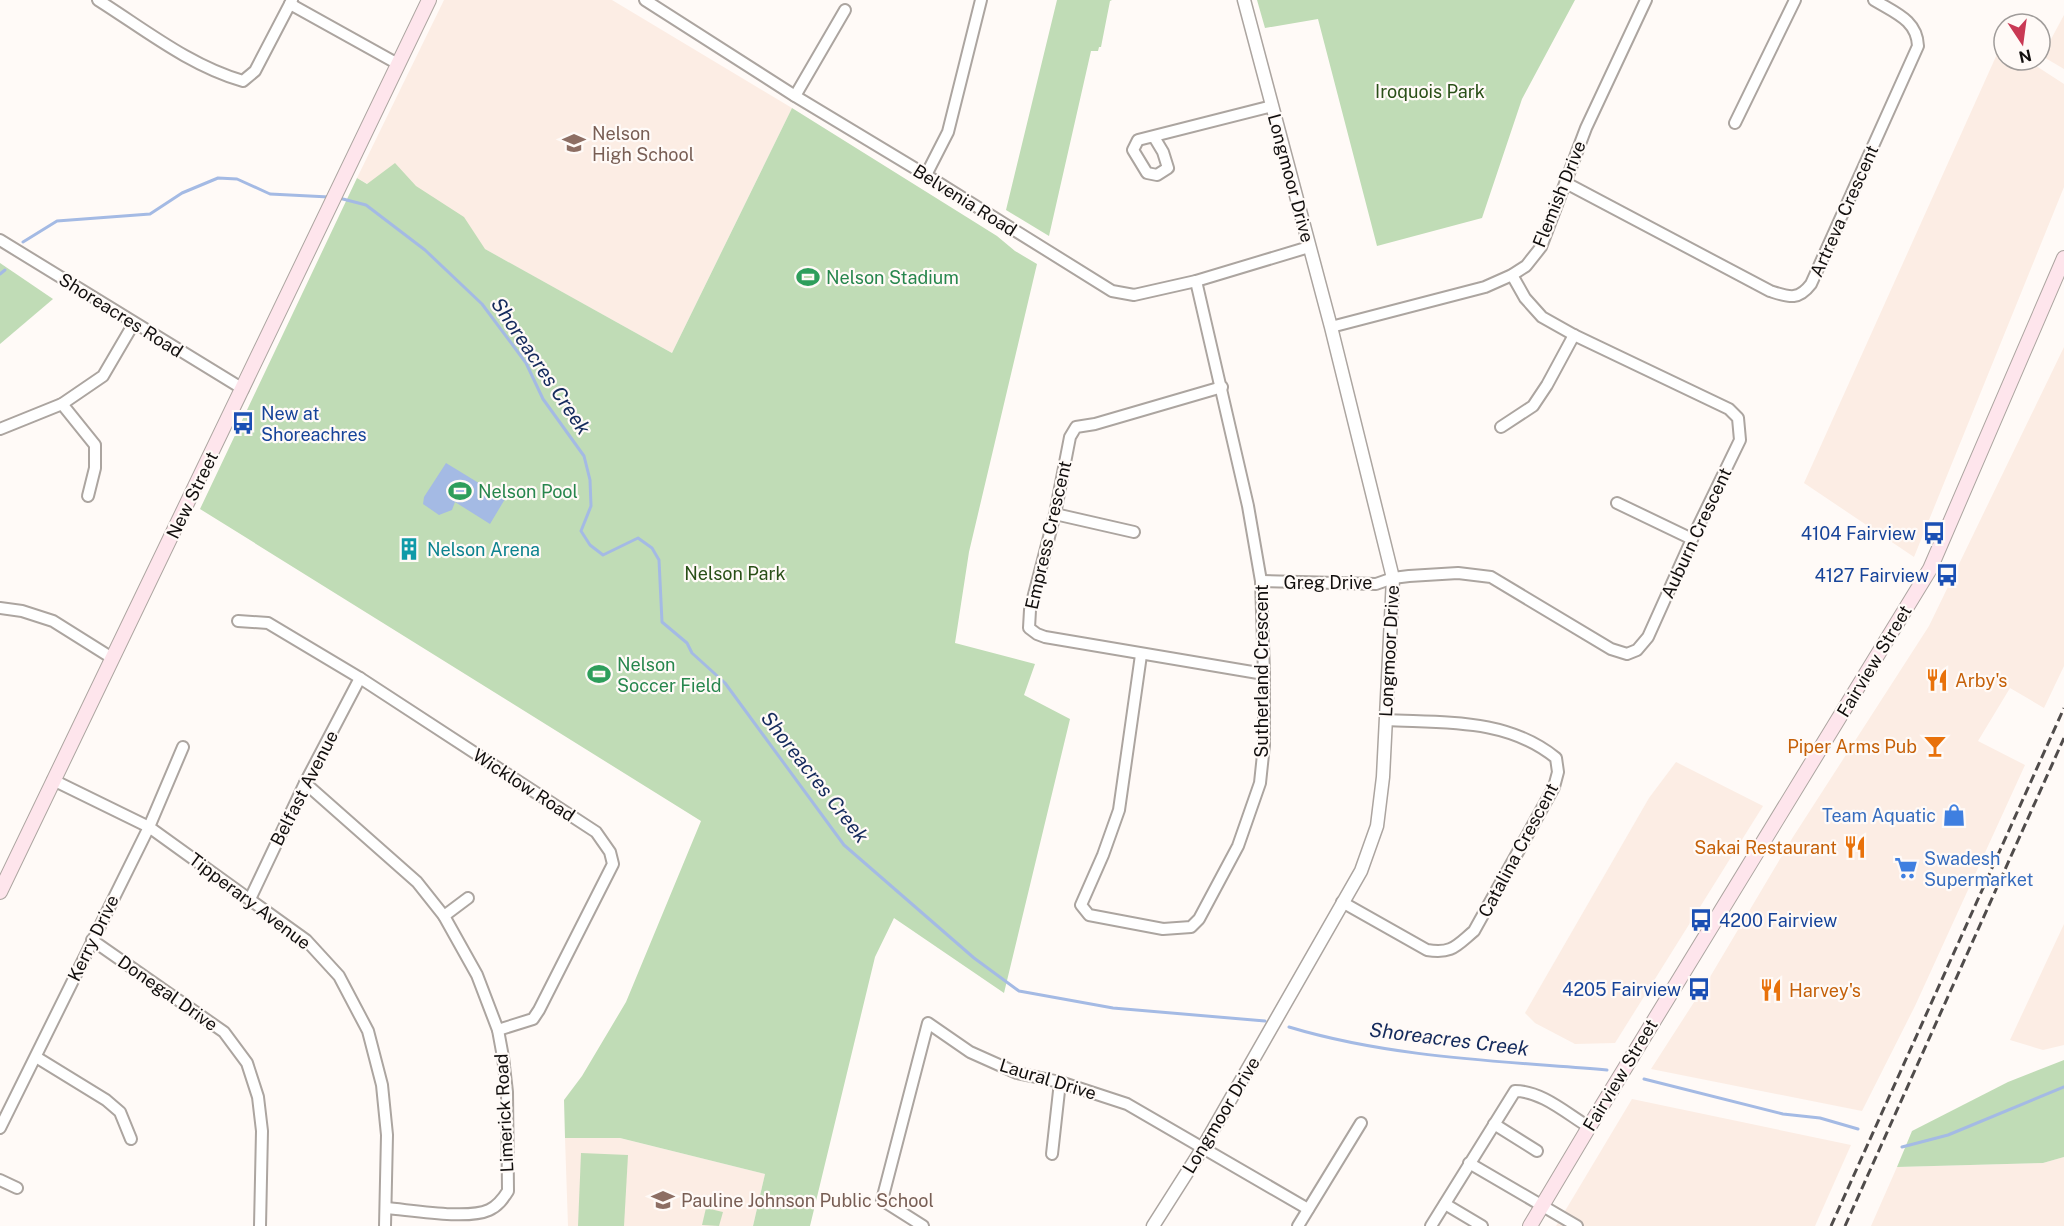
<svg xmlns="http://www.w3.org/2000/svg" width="2064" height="1226" font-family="'Public Sans',sans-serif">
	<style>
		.built { fill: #fcede4 }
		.green { fill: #c0dcb6 }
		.water { fill: #a4bae4 }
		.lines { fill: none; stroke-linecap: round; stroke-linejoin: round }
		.stream { stroke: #a4bae4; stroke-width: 3 }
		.minor-casing { stroke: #aca5a0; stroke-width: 14 }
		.tertiary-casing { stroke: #aca5a0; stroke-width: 15 }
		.secondary-casing { stroke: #aca5a0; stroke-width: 16 }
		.minor { stroke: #fff; stroke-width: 10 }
		.tertiary { stroke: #fff; stroke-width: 12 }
		.secondary { stroke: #fee5ec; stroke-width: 14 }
		.rail { stroke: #504c4b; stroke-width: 3; stroke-dasharray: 9 4.5; stroke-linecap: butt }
		.labels { text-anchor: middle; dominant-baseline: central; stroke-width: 4.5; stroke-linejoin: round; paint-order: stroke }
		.park-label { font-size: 18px; fill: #294f17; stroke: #fffaf7 }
		.education-label { font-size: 18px; fill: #785e54; stroke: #fffaf7; text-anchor: start }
		.street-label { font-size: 18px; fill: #120f0e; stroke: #fffaf7 }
		.leisure-label { font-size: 18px; fill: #27864d; stroke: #fffaf7; text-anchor: start }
		.transit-label { font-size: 18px; fill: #164399; stroke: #fffaf7; text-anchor: end }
		.culture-label { font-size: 18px; fill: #0d838f; stroke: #fffaf7; text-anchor: start }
		.food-label { font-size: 18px; fill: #c56008; stroke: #fffaf7; text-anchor: start }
		.shop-label { font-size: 18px; fill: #366cbe; stroke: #fffaf7; text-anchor: end }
		.water-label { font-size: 20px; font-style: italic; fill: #142a5c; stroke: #fffaf7 }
	</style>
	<rect width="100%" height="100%" fill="#fffaf7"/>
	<!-- built -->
	<g class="built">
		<path d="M444,0H612L792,108L672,353L357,178Z"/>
		<path d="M2064,15V69L2042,56Z"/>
		<path d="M2002,43L2004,45V60H2027L2064,84V187L1914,557L1804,483Z"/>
		<path d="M2064,347V666L2044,708L2010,688L1978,741L2025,765L1915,1006L1862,1111L1651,1069L1707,982L1793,837L1929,626Z"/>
		<path d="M1676,762L1763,806L1615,1043L1575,1044L1535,1023L1525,1013L1649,798Z"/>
		<path d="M2064,924V1045L2043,1050L2010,1040Z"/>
		<path d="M1632,1099L1851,1145L1815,1226H1556Z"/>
		<path d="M565,1138H620L765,1174L753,1226H568Z"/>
		<path d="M2064,1157V1226H1871L1897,1167L2043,1163Z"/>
	</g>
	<!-- green -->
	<g class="green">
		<path d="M1057,0H1112L1110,1L1101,47H1099L1098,51H1091L1049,236L1006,210Z"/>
		<path d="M1257,0H1575L1522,99L1482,218L1377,246L1318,19L1265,28Z"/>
		<path d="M792,108L997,236L1015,251L1037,264L969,552L955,643L1035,664L1024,695L1070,719L1004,993L894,918L875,957L810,1226H753L765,1174L620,1138H565L564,1100L582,1076L626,1002L701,821L200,509L357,178L367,184L395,163L416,186L464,217L485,249L672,353Z"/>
		<path d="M0,263L53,299L0,344Z"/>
		<path d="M2064,1060V1157L2043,1163L1897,1167L1912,1131L2008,1082Z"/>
		<path d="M581,1153L628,1155L624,1226H578Z"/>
		<path d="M706,1208L723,1212L719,1226L702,1225Z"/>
	</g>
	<!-- water -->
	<path class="water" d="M446,463L505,499L490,524L455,502L452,510L439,515L423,504L424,497Z"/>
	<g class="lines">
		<!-- stream -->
		<g class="stream">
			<path d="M339,198L366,205L425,250L482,304L526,363L543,399L584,456L590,480L591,506L581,531L590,545L603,555L638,538L652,548L659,560L662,622L687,643L692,653L725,683L844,845L974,958L1019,991L1113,1008L1265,1021"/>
			<path d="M23,242L57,221L150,214L182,193L218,178L237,179L270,194L329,197"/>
			<path d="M0,274L5,270"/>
			<path d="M1289,1027C1392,1058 1501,1061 1607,1070"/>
			<path d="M1644,1079L1783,1114L1820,1118L1858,1129"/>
			<path d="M1902,1147L1948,1135L2064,1087"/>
		</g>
		<!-- minor casing -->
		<g class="minor-casing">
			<g id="minor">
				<path d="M98,0C144,29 190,66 243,81L255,71L292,0"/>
				<path d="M645,0L795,96L926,175L1112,291L1134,295L1196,281L1309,247"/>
				<path d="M290,4L398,64"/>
				<path d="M795,96L845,10"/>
				<path d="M1735,123L1795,0"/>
				<path d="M1154,137L1163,152L1168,168L1157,175L1147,173L1133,150L1138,140L1272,106"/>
				<path d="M926,175L948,132L981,0"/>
				<path d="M1566,183L1770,291C1789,297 1798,301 1811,284L1918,46C1917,20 1895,13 1874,0"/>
				<path d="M0,240L243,389"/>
				<path d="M1331,327L1485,287L1512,275L1526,266L1541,247L1586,128L1646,0"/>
				<path d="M1222,387L1095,424L1076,427L1070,437L1055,514L1030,610L1029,628L1037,634L1045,637L1264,674"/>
				<path d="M62,404L95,445V468L88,496"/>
				<path d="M1501,427L1533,406L1547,385L1574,335"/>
				<path d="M0,429L62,404L103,376L134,323"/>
				<path d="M1617,503L1692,539"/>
				<path d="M1055,514L1134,532"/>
				<path d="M1261,581L1376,584L1393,578L1409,576L1458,573L1491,577L1611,649L1627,654L1637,650L1648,637L1692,539L1740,440L1738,418L1729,409L1574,335L1542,317L1525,298L1512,275"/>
				<path d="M0,608L22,611L53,621L112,658"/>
				<path d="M238,621L268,623L360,678L596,832L610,852L613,864L539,1010L533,1019L498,1030"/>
				<path d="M1141,655L1119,810L1103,855L1081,905L1089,915L1163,929L1191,927L1199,919L1238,846L1260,783L1264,745V674L1261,581L1248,506L1196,281"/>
				<path d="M53,780L149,827L306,940L339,976L368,1031L382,1085L387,1135L385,1226"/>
				<path d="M305,783L417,882L444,916L477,975L498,1030L503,1057L507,1092L508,1191C503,1199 498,1206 489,1210C467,1220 411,1210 386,1208"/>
				<path d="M250,899L305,783L360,678"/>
				<path d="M1342,902L1427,950C1452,954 1456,946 1474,931L1554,787L1558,772L1556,758C1507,718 1445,723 1386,720"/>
				<path d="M444,916L468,898"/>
				<path d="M92,940L224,1032L247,1063L258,1097L262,1131L260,1226"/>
				<path d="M36,1057L106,1100L120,1112L131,1139"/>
				<path d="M1494,1124L1537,1151"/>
				<path d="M0,1128L149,827L183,747"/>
				<path d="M1052,1154L1060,1082"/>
				<path d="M1469,1163L1577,1226"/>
				<path d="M0,1180L17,1188"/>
				<path d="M1445,1204L1482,1226"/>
				<path d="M923,1226L882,1200L928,1023L970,1052L1017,1073L1060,1082L1127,1104L1308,1209"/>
				<path d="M1298,1226L1361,1123"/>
				<path d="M1431,1226L1515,1091C1542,1091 1567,1114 1589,1127"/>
			</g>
		</g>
		<!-- tertiary casing -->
		<g class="tertiary-casing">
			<path id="tertiary" d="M1153,1226L1202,1149L1361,871L1377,826L1383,777L1393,578L1331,327L1244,0"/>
		</g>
		<!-- secondary casing -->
		<g class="secondary-casing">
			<g id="secondary">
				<path d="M0,892L429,0"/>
				<path d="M1530,1226L1589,1127L1930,569L2064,258"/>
			</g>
		</g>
		<!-- minor -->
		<use href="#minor" class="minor"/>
		<!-- tertiary -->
		<use href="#tertiary" class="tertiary"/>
		<!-- secondary -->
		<use href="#secondary" class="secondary"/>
		<!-- rail -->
		<g class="rail">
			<path d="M1831,1226L2064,708"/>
			<path d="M1845,1226L2064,738"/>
		</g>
	</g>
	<!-- icons -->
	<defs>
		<g id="school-bare" transform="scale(1.8)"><path d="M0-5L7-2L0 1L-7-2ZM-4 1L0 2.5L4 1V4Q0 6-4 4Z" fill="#8d6e63" stroke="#fffaf7" stroke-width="2.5" paint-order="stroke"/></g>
		<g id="stadium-bare" transform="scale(1.8)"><path d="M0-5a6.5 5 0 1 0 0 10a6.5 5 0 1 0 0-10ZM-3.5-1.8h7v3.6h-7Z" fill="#2e9e5b" stroke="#fffaf7" stroke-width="2.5" paint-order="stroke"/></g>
		<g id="bus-bare" transform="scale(1.8)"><path d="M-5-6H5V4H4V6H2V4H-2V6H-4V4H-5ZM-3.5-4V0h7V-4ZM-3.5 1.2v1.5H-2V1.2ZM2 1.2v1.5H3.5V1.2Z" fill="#1a4fb4" stroke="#fffaf7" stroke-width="2.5" paint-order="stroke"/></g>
		<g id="building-bare" transform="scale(1.8)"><path d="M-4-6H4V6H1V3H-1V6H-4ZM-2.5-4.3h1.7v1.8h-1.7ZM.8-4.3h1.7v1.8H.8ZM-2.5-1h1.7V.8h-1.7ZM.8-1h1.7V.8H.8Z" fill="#0f9aa8" stroke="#fffaf7" stroke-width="2.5" paint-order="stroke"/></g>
		<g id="restaurant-bare" transform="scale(1.8)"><path d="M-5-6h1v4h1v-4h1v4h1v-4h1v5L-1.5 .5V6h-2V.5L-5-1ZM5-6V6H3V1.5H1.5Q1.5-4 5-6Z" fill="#e8710a" stroke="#fffaf7" stroke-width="2.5" paint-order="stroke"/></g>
		<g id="bar-bare" transform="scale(1.8)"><path d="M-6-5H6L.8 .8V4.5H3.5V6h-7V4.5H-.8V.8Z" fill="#e8710a" stroke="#fffaf7" stroke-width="2.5" paint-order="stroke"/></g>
		<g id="shop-bare" transform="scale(1.8)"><path d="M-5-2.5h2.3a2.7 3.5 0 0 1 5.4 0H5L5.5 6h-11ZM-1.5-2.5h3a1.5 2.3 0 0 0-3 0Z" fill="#3f7fe0" stroke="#fffaf7" stroke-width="2.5" paint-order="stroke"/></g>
		<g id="supermarket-bare" transform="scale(1.8)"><path d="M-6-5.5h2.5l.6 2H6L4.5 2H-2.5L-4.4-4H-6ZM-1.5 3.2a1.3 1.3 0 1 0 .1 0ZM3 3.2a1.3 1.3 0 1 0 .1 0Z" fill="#3f7fe0" stroke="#fffaf7" stroke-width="2.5" paint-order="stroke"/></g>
	</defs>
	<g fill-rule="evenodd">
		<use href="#school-bare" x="574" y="143"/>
		<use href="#stadium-bare" x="808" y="277"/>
		<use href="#bus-bare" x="243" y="423"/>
		<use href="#stadium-bare" x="460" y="491"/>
		<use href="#bus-bare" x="1934" y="533"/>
		<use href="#building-bare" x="409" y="549"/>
		<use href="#bus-bare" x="1947" y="575"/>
		<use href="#stadium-bare" x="599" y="674"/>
		<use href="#restaurant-bare" x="1937" y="680"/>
		<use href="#bar-bare" x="1935" y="746"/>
		<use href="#shop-bare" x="1954" y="815"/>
		<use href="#restaurant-bare" x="1855" y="847"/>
		<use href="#supermarket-bare" x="1906" y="868"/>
		<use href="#bus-bare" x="1701" y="920"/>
		<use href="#bus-bare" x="1699" y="989"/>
		<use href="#restaurant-bare" x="1771" y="990"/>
		<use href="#school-bare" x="663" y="1200"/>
	</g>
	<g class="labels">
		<!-- park labels -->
		<g class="park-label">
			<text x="1430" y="91">Iroquois Park</text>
			<text x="735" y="573">Nelson Park</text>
		</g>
		<!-- education labels -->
		<g class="education-label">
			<text x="592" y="133">Nelson<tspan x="592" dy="21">High School</tspan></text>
			<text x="681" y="1200">Pauline Johnson Public School</text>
		</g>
		<!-- street labels -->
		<g class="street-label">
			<text transform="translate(1291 178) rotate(75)">Longmoor Drive</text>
			<text transform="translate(1559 194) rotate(-68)">Flemish Drive</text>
			<text transform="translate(965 200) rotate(32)">Belvenia Road</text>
			<text transform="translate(1844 211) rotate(-66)">Artreva Crescent</text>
			<text transform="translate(121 315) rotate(32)">Shoreacres Road</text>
			<text transform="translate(192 495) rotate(-64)">New Street</text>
			<text transform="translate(1696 533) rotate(-65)">Auburn Crescent</text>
			<text transform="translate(1048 535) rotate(-77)">Empress Crescent</text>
			<text x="1328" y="582">Greg Drive</text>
			<text transform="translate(1389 651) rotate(-87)">Longmoor Drive</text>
			<text transform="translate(1874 661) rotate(-59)">Fairview Street</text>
			<text transform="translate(1261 671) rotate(-90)">Sutherland Crescent</text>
			<text transform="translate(524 785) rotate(33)">Wicklow Road</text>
			<text transform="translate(304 788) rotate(-63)">Belfast Avenue</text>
			<text transform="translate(1518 850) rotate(-62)">Catalina Crescent</text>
			<text transform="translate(250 901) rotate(37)">Tipperary Avenue</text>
			<text transform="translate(93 938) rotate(-64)">Kerry Drive</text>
			<text transform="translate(168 993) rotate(35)">Donegal Drive</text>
			<text transform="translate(1620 1075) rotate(-59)">Fairview Street</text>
			<text transform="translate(1048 1079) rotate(17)">Laural Drive</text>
			<text transform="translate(504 1113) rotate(-93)">Limerick Road</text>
			<text transform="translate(1221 1115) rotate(-59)">Longmoor Drive</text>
		</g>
		<!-- leisure labels -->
		<g class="leisure-label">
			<text x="826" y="277">Nelson Stadium</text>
			<text x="478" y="491">Nelson Pool</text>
			<text x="617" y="664">Nelson<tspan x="617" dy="21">Soccer Field</tspan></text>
		</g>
		<!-- transit labels -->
		<g class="transit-label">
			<text x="261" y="413" text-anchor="start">New at<tspan x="261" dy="21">Shoreachres</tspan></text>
			<text x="1916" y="533">4104 Fairview</text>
			<text x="1929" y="575">4127 Fairview</text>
			<text x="1719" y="920" text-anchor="start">4200 Fairview</text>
			<text x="1681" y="989">4205 Fairview</text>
		</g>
		<!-- culture labels -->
		<g class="culture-label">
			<text x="427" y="549">Nelson Arena</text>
		</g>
		<!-- food labels -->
		<g class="food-label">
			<text x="1955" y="680">Arby's</text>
			<text x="1917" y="746" text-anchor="end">Piper Arms Pub</text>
			<text x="1837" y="847" text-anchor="end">Sakai Restaurant</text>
			<text x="1789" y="990">Harvey's</text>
		</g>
		<!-- shop labels -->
		<g class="shop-label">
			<text x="1936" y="815">Team Aquatic</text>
			<text x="1924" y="858" text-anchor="start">Swadesh<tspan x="1924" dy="21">Supermarket</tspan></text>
		</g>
		<!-- water labels -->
		<g class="water-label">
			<text transform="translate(541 366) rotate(56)">Shoreacres Creek</text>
			<text transform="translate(815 777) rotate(52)">Shoreacres Creek</text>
			<text transform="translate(1449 1039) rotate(7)">Shoreacres Creek</text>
		</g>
	</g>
	<!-- north arrow -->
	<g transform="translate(2022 42) rotate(167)"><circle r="28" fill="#fffaf7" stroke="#a09c9a" stroke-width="1.5"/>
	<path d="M0-4.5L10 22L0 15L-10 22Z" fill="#c93954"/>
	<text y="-9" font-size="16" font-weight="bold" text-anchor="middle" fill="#120f0e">N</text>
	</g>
</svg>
